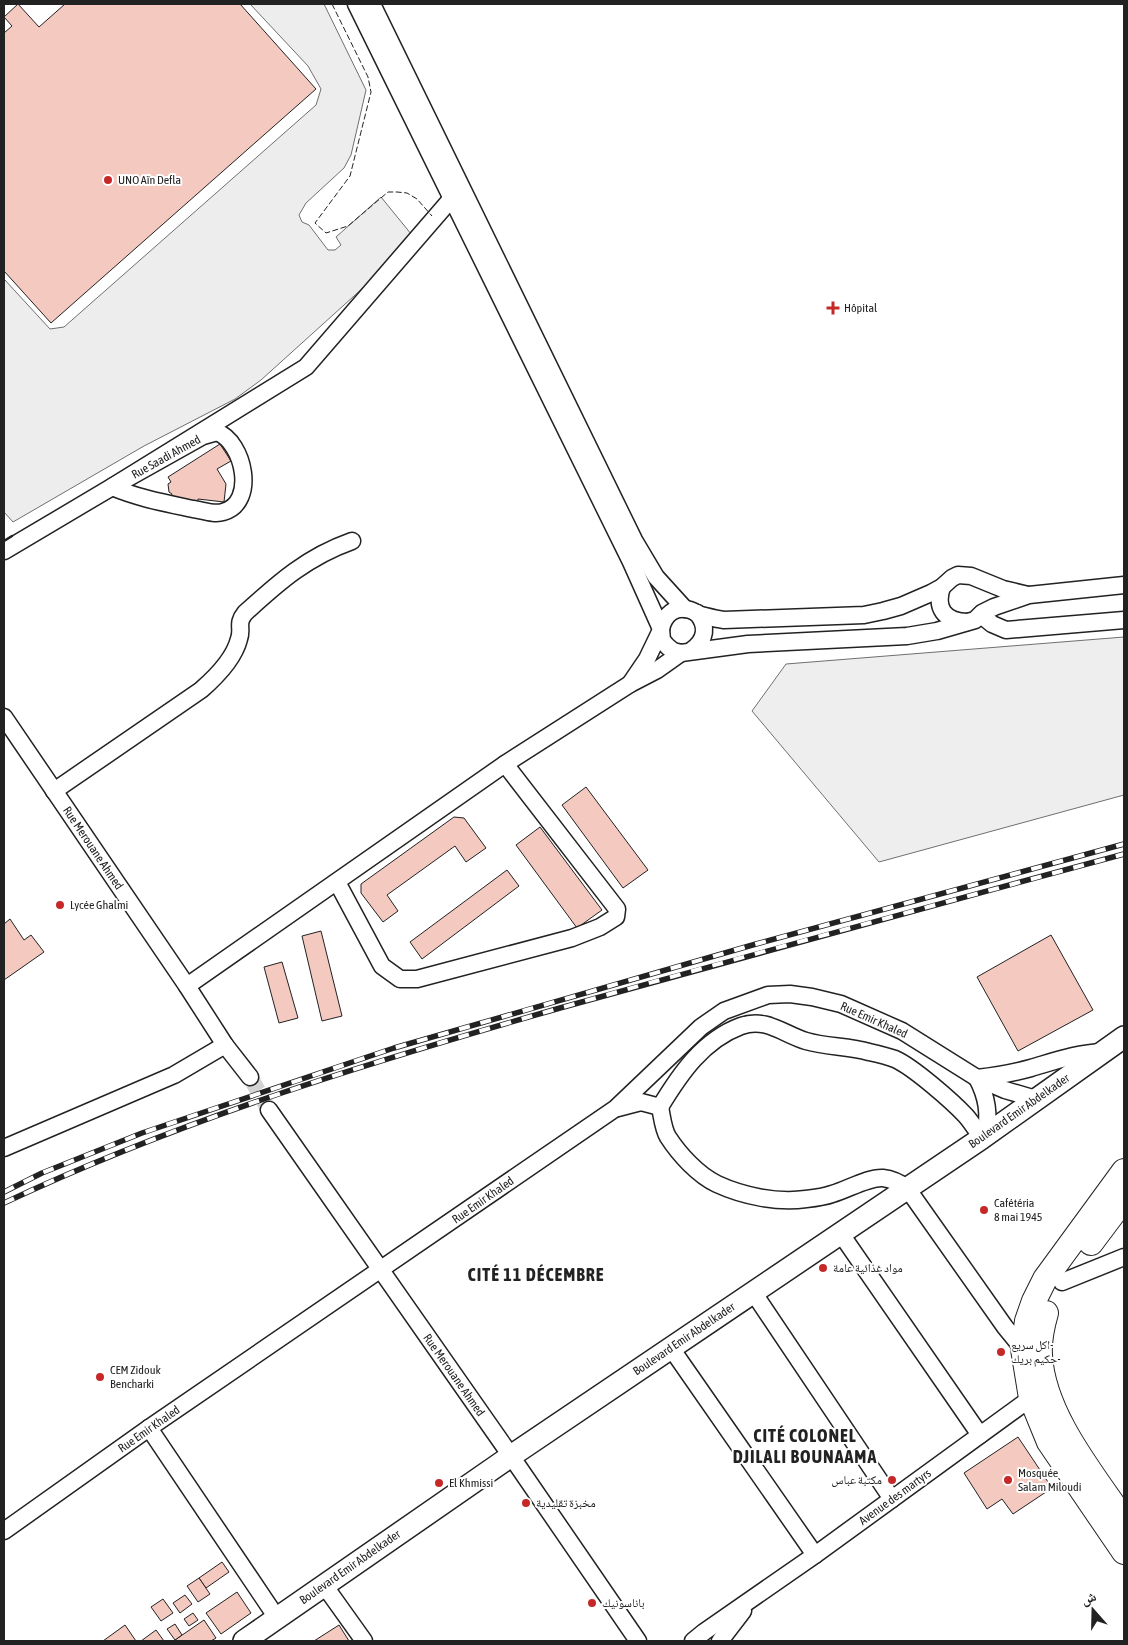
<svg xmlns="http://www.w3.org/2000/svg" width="1128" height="1645" font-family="'Asap Condensed','Noto Naskh Arabic',sans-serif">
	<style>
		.green { fill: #eee; stroke: #6f6f6f }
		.parking { fill: #ededed; stroke: #6f6f6f }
		.building { fill: #f3c9c0; stroke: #222 }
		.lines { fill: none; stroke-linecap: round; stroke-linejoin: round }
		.minor-tunnel { stroke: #d3d3d3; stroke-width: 16; stroke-dasharray: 16 8; stroke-linecap: butt }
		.minor-casing { stroke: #222; stroke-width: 19 }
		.major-casing { stroke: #222; stroke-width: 24 }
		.highway-casing { stroke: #222; stroke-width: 26 }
		.minor { stroke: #fff; stroke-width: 16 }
		.major { stroke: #fff; stroke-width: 21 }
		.highway { stroke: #fff; stroke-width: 24 }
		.rail-casing { stroke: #222; stroke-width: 5.5 }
		.rail { stroke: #fff; stroke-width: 4; stroke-dasharray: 11; stroke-linecap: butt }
		.fence { stroke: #222; stroke-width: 1; stroke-dasharray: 6 2.5; stroke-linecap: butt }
		.wall { stroke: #222; stroke-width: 2.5 }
		.poi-dot { fill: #c62828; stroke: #fff; stroke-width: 2 }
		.labels { text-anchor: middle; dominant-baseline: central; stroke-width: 4; stroke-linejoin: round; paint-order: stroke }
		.poi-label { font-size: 12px; fill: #222; stroke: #fff; text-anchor: start }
		.street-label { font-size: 12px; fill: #222; stroke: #fff }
		.district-label { font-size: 18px; font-weight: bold; letter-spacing: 1px; fill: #222; stroke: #fff }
	</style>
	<rect width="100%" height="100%" fill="#fff"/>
	<!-- green -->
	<path class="green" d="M1124,637V795L879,862L752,711L786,664Z"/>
	<!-- parking -->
	<path class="parking" d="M250,4H324L366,90L351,155L344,168L306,203L299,215L302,222L309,225L328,250H335L341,245L336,237L381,197L416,240L261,380L235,399L144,446L13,522L4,512V279L50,329L64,327L316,105L321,89L308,66Z"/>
	<!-- building -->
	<g class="building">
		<path d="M18,4L39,27L65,4H240L316,89L51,323L4,271V33L12,26L4,17Z"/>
		<path d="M220,444L231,461L217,469L226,484L224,502L198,499L197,503L170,499L172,494L169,492L168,484L171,482L168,477Z"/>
		<path d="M586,787L648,870L623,888L562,805Z"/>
		<path d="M454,817L464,818L486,848L466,862L455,846L387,895L398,911L383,922L361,893V884Z"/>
		<path d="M540,827L602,910L577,928L516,845Z"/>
		<path d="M507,870L519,886L422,959L410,942Z"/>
		<path d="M10,919L24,940L31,935L44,952L4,980V924Z"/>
		<path d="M321,931L342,1016L322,1021L302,936Z"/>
		<path d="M1051,935L1093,1010L1018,1051L977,977Z"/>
		<path d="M282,962L298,1018L279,1023L264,967Z"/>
		<path d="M1018,1437L1052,1488L1013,1514L1002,1499L987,1509L964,1473Z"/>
		<path d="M222,1562L229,1572L206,1588L199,1578Z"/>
		<path d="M199,1578L210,1594L198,1602L187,1586Z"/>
		<path d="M237,1592L251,1613L221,1634L206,1613Z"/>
		<path d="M185,1595L192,1604L180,1613L173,1603Z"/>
		<path d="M163,1599L173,1613L161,1621L151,1607Z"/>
		<path d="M193,1613L198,1620L189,1626L184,1619Z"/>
		<path d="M204,1620L216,1638L211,1641H176L175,1640Z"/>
		<path d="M175,1624L182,1635L175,1640L167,1629Z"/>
		<path d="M125,1625L136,1641H103Z"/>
		<path d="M339,1625L349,1641H314Z"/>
		<path d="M156,1630L164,1641H141Z"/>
	</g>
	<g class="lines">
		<!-- minor-tunnel -->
		<path class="minor-tunnel" d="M250,1077L269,1110"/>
		<!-- minor casing -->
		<g class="minor-casing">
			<g id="minor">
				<path d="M356,4L631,562L661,629L662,640L667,646L673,651L681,653L748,644L907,636L937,631L975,620L982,613L994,607L1029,595L1124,585"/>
				<path d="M372,4L634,540L656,577L685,609"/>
				<path d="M217,432C244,442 257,503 223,512C214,515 202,510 193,509C165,503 138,498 112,487L203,436Z"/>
				<path d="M4,551L112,487L306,367L452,198"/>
				<path d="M942,587C935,608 944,621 967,622"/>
				<path d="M981,615L992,624L1006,630L1124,620"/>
				<path d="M661,629C664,615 675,605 690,610C694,611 697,614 701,615C709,617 716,619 724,620L864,615L883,611L901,606L931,593L942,587L952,578L958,575L971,576L1003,589L1028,595"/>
				<path d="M692,650C706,640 708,626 697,613"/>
				<path d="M630,684L647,659L660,632"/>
				<path d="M4,717L187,986L225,1045L250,1077"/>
				<path d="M54,791L201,690C216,677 234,659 239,639C243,628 236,624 245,613C279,582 307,557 352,541"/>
				<path d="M337,882L382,966L400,979H417L572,938L600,927L616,917L617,909L505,764"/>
				<path d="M187,986L505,764L630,684L657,670L681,653"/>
				<path d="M977,1078C995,1076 1013,1073 1031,1068C1055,1061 1077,1053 1103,1052"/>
				<path d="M977,1078C987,1097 990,1114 985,1136"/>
				<path d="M660,1107C680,1074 703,1040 741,1026C766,1017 783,1034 806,1041C826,1047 848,1046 869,1052C878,1054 887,1056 895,1059C913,1067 952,1101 966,1116C972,1123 977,1131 982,1138"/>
				<path d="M618,1108L641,1102L660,1107C662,1116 663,1129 668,1137C679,1154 698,1175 717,1184C743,1196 777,1203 806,1199C815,1198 824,1197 832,1194C847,1190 868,1177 883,1178C892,1179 900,1183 907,1188L1005,1327L1023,1349"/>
				<path d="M269,1110L511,1456L638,1641"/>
				<path d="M4,1148L174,1075L225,1045"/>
				<path d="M841,1234L980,1435"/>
				<path d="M1062,1282L1124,1257"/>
				<path d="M753,1292L892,1499"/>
				<path d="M671,1348L815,1555"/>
				<path d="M149,1428L277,1618"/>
				<path d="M4,1531L149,1428L616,1108L701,1027L724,1011L768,995L790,994L812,997L841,1004L902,1031L977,1078L1005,1090L1036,1099"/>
				<path d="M324,1585L364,1641"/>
				<path d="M693,1641L704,1632L815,1555L1031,1398"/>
				<path d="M720,1641L743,1611"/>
			</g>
		</g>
		<!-- major casing -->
		<g class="major-casing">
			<path id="major" d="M244,1641L511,1456L982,1138L1124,1037"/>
		</g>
		<!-- highway casing -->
		<g class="highway-casing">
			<g id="highway">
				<path d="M1124,1171L1045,1279L1034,1301L1027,1321L1023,1349L1031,1398L1049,1442L1124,1552"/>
				<path d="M1091,1243L1124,1199"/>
				<path d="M1046,1313C1042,1327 1039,1340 1040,1355C1043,1414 1092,1473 1124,1520"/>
			</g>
		</g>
		<!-- minor -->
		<use href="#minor" class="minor"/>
		<!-- major -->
		<use href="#major" class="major"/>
		<!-- highway -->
		<use href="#highway" class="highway"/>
		<!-- rail casing -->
		<g class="rail-casing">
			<g id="rail">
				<path d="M4,1192L42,1173L142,1133L394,1048L756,944L1124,844"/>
				<path d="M4,1203C182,1119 371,1062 560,1008C748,955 936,905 1124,854"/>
			</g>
		</g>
		<!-- rail -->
		<use href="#rail" class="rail"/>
		<!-- fence -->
		<path class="fence" d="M332,4L368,77L371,92L350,176L315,223L326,233L348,226L388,192H397L407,193L417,199L432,216"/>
		<!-- wall -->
		<path class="wall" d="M4,541L12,536"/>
	</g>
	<!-- markers -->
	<g class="poi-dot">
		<circle cx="108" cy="180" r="5"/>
		<path d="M830.5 300.5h5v5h5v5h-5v5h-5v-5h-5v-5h5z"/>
		<circle cx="60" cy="905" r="5"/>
		<circle cx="984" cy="1210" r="5"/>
		<circle cx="823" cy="1268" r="5"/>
		<circle cx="1001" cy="1352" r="5"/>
		<circle cx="100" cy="1377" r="5"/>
		<circle cx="892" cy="1480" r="5"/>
		<circle cx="1008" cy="1480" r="5"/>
		<circle cx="439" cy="1483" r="5"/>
		<circle cx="526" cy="1503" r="5"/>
		<circle cx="592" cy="1603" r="5"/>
	</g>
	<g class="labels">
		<!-- poi labels -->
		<g class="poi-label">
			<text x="118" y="180">UNO Aïn Defla</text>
			<text x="844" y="308">Hôpital</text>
			<text x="70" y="905">Lycée Ghalmi</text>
			<text x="994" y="1203">Cafétéria<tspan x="994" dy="14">8 mai 1945</tspan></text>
			<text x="833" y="1268">مواد غذائية عامة</text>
			<text x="1011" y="1345">اكل سريع-<tspan x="1011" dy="14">حكيم بريك-</tspan></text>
			<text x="110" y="1370">CEM Zidouk<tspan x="110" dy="14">Bencharki</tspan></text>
			<text x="1018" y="1473">Mosquée<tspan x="1018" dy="14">Salam Miloudi</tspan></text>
			<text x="882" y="1480" text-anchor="end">مكتبة عباس</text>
			<text x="449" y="1483">El Khmissi</text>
			<text x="536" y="1503">مخبزة تقليدية</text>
			<text x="602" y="1603">باناسونيك</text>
		</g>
		<!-- street labels -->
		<g class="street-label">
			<text transform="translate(166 457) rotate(-29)">Rue Saadi Ahmed</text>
			<text transform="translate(93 848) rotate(56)">Rue Merouane Ahmed</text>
			<text transform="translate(874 1020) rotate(24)">Rue Emir Khaled</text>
			<text transform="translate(1019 1111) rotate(-35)">Boulevard Emir Abdelkader</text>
			<text transform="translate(483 1200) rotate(-35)">Rue Emir Khaled</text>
			<text transform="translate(684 1339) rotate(-34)">Boulevard Emir Abdelkader</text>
			<text transform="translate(454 1375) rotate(55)">Rue Merouane Ahmed</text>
			<text transform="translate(149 1429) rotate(-35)">Rue Emir Khaled</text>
			<text transform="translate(895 1497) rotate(-36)">Avenue des martyrs</text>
			<text transform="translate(350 1567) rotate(-35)">Boulevard Emir Abdelkader</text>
		</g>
		<!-- district labels -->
		<g class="district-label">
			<text x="536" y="1274">CITÉ 11 DÉCEMBRE</text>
			<text x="805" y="1435">CITÉ COLONEL<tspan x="805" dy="21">DJILALI BOUNAAMA</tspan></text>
		</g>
	</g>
	<!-- border -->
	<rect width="1128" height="1645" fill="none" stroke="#222222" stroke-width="10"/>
	<!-- north arrow -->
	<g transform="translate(1093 1610) rotate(340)" stroke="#ffffff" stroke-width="4" paint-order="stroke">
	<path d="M0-4L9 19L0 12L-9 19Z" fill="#222222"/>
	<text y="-8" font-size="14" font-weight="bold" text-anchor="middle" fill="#222222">ش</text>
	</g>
</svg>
